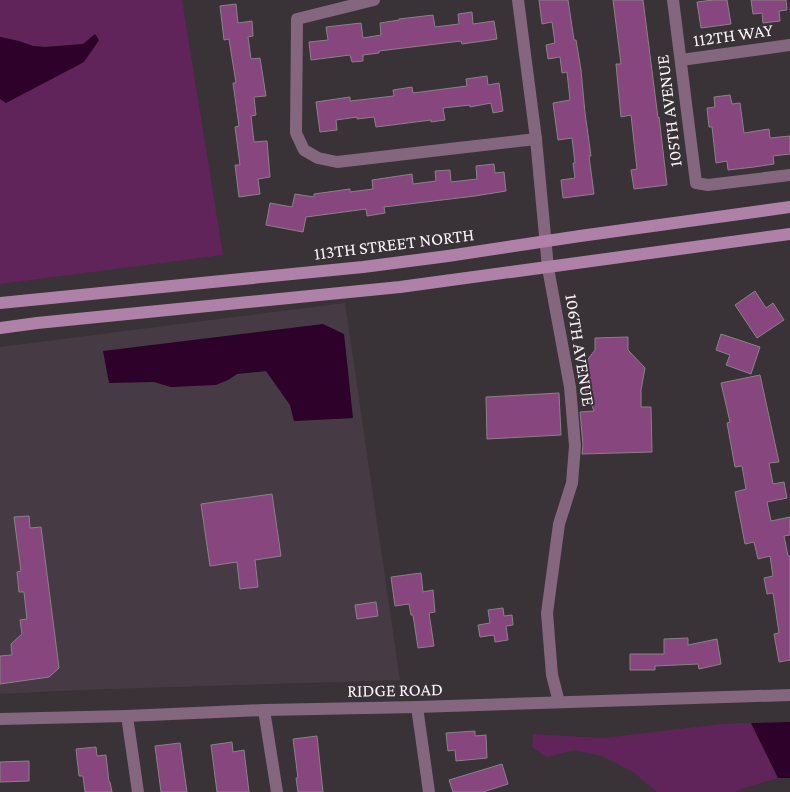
<svg xmlns="http://www.w3.org/2000/svg" width="790" height="792" font-family="'Crimson Pro',serif">
	<style>
		.built { fill: #463b44; fill-rule: evenodd }
		.green { fill: #61245a }
		.water { fill: #2d0129 }
		.building { fill: #87467e; stroke: #898288 }
		.lines { fill: none; stroke-linecap: round; stroke-linejoin: round }
		.minor { stroke: #84667e; stroke-width: 12 }
		.tertiary { stroke: #84667e; stroke-width: 12 }
		.secondary { stroke: #b081a8; stroke-width: 12 }
		.labels { text-anchor: middle; dominant-baseline: central; stroke-width: 4; stroke-linejoin: round; paint-order: stroke }
		.street-label { font-size: 18px; fill: #f8f4f7; stroke: #393237 }
	</style>
	<rect width="100%" height="100%" fill="#393237"/>
	<!-- built -->
	<path class="built" d="M345,303L400,680L77,690L0,694V347ZM344,334L352,418L294,421L290,405L266,371L237,374L228,380L171,387L154,382Z"/>
	<!-- green -->
	<g class="green">
		<path d="M0,0H182L223,255L0,284V99L6,103L84,62L99,40L83,44L45,47L33,46L19,41L0,37Z"/>
		<path d="M751,723L778,778L738,790L735,792H657L632,771L602,756L574,750L547,757L532,747L533,734L604,738L721,724Z"/>
	</g>
	<!-- water -->
	<g class="water">
		<path d="M95,34L99,40L84,62L6,103L0,99V37L19,41L33,46L45,47L83,44Z"/>
		<path d="M323,324L344,334L353,418L294,421L290,405L266,371L237,374L228,380L216,385L171,387L154,382L109,383L103,351Z"/>
		<path d="M790,722V778H778L751,723Z"/>
	</g>
	<!-- building -->
	<g class="building">
		<path d="M539,0H568L574,40H576L581,70L585,113L591,156H589L594,194L563,198L561,180L575,178L573,163H575L572,138L558,140L553,103L570,100L567,72L562,73L560,57L548,59L546,45L555,43L552,22L542,24Z"/>
		<path d="M613,0H643L658,118L659,117L667,185L634,189L631,170L637,169L631,115L621,117L616,64H621Z"/>
		<path d="M713,0H727L731,24L701,28L697,2Z"/>
		<path d="M751,0H786L787,10L779,11L780,21L763,23L762,13L753,14Z"/>
		<path d="M236,4L238,23L252,21L253,36L248,37L251,59L260,58L266,96L254,97L256,115L251,116L254,142L267,141L270,177L258,179L260,194L239,197L235,165H240L235,127L239,126L233,83H236L229,39L224,40L220,6Z"/>
		<path d="M472,12L473,24L494,21L497,39L462,44L461,41L379,51V53L363,55V61L352,62L350,55L311,60L309,42L328,40L326,27L361,23L363,38L381,35L380,23L399,20V19L433,15L435,27L459,24L458,14Z"/>
		<path d="M487,76L488,85L499,83L503,111L493,113L491,103L470,107V105L443,108L445,120L431,122V120L376,127L374,117L357,119V117L336,120L337,130L320,132L316,102L350,97V101L394,96L393,90L412,87L413,93L467,86L466,79Z"/>
		<path d="M730,95L732,104L740,103L744,133L769,129L770,138L790,136V154L773,156L774,164L754,167L728,170L727,161L716,163L712,127H709L707,108L715,107L714,97Z"/>
		<path d="M494,164L495,173L504,172L506,191L475,196L384,207L385,213L367,216L366,209L306,217L303,232L266,225L270,203L292,207L295,194L314,197V194L350,189V192L373,189L372,180L412,174L413,184L436,181L435,171L450,170L451,182L477,179L476,166Z"/>
		<path d="M755,291L766,308L773,303L784,320L757,338L735,305Z"/>
		<path d="M721,334L760,347L751,374L726,365L730,355L716,350Z"/>
		<path d="M628,337V350L645,368L641,390V407H651L652,452L582,454L583,445L580,412L594,411L578,372L595,350V338Z"/>
		<path d="M760,375L779,462L769,463L773,484L784,482L787,498L767,502L771,521L790,517V535L784,536L788,556H790V660L779,662L774,634L779,633L773,593L767,594L764,578L773,576L770,556L758,559L754,542L745,544L735,492L746,489L742,466L735,467L727,423L730,422L721,383Z"/>
		<path d="M559,393L561,435L487,439L486,397Z"/>
		<path d="M272,494L281,556L255,560L258,587L240,589L237,562L210,566L201,504Z"/>
		<path d="M29,516L30,528L41,527L59,668L49,677L0,684V656L12,655L11,644L22,634L20,620L27,619L24,592H19L17,572L21,571L14,517Z"/>
		<path d="M421,573L423,592L433,590L435,612L429,613L434,646L418,648L413,615H411L409,604L395,606L391,577Z"/>
		<path d="M376,602L378,616L357,619L355,605Z"/>
		<path d="M503,608L504,616L512,615L513,625L506,626L508,640L495,642L494,635L480,637L478,625L490,623L488,610Z"/>
		<path d="M688,638V645L717,639L721,664L699,669L698,664L655,666V670H630V654H664V639Z"/>
		<path d="M475,731V736L486,735L487,758L456,761L455,750L448,751L446,733Z"/>
		<path d="M317,736L323,792H298L296,778H298L293,739Z"/>
		<path d="M232,742L233,752L244,750L249,792H217L211,745Z"/>
		<path d="M180,743L187,792H161L155,746Z"/>
		<path d="M96,747L97,756L106,755L109,782H110L112,792H85L83,776H79L76,749Z"/>
		<path d="M29,761V781L0,782V762Z"/>
		<path d="M502,764L508,784L483,792H453L449,780Z"/>
	</g>
	<g class="lines">
		<!-- minor -->
		<g class="minor">
			<path d="M374,0L297,19L296,133L304,150L318,158L337,162L536,139"/>
			<path d="M518,0L536,139L548,268L570,387L575,446L572,483L559,524L547,613L552,675L559,702"/>
			<path d="M673,0L696,183L708,185L790,175"/>
			<path d="M681,60L790,45"/>
			<path d="M417,707L429,792"/>
			<path d="M264,710L277,792"/>
			<path d="M127,716L138,792"/>
		</g>
		<!-- tertiary -->
		<path class="tertiary" d="M0,719L127,716L264,710L417,707L790,695"/>
		<!-- secondary -->
		<g class="secondary">
			<path d="M0,303L363,267L448,256L580,236L790,207"/>
			<path d="M0,328L37,323L400,287L790,234"/>
		</g>
	</g>
	<g class="labels">
		<!-- street labels -->
		<g class="street-label">
			<text transform="translate(733 35) rotate(-8)">112TH WAY</text>
			<text transform="translate(669 111) rotate(-97)">105TH AVENUE</text>
			<text transform="translate(394 244) rotate(-7)">113TH STREET NORTH</text>
			<text transform="translate(580 350) rotate(81)">106TH AVENUE</text>
			<text transform="translate(395 690) rotate(-1)">RIDGE ROAD</text>
		</g>
	</g>
</svg>
